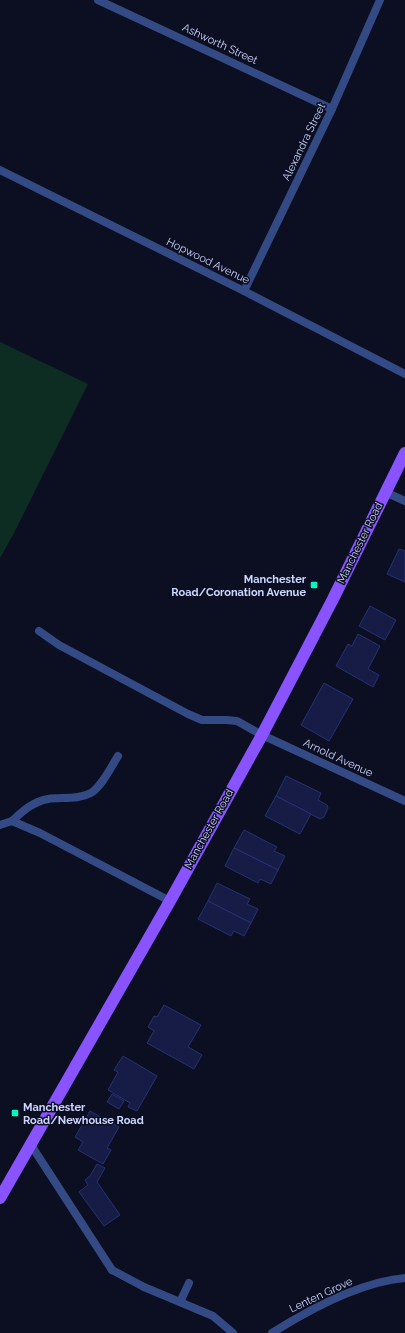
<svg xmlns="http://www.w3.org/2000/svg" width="405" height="1333" font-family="Raleway,sans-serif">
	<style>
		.green { fill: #0e2d22 }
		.building { fill: #161c45; stroke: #273073 }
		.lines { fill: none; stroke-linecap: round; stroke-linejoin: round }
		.service { stroke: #334a85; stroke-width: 8 }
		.minor { stroke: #334a85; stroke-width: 8 }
		.tertiary { stroke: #334a85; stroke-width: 8 }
		.primary { stroke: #8954ff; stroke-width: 12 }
		.poi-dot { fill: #00f8c2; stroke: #0c0f22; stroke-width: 1.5 }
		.labels { text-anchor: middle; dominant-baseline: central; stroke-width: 3; stroke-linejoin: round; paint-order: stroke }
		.street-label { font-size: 11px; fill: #cdd7ff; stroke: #0c0f22 }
		.poi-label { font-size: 11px; font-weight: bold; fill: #cdd7ff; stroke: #0c0f22; text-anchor: end }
	</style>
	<rect width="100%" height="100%" fill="#0c0f22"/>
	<!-- green -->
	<path class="green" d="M0,342L88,384L14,533L0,558Z"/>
	<!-- building -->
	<g class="building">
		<path d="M399,549L405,551V582L387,574Z"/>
		<path d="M370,606L396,620L385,640L359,626Z"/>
		<path d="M358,634L380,646L368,669L379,675L373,687L336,666L348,644L352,646Z"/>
		<path d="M324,683L353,699L329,741L301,725Z"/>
		<path d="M286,776L321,793L318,800L327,805L328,808L324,817L320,819L276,796Z"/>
		<path d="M276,796L311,814L300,834L265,816Z"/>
		<path d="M244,830L277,847L274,851L285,856L278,870L234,848Z"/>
		<path d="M234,848L278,870L271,884L260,879L258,883L225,866Z"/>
		<path d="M217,883L250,899L247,904L258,909L251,923L208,901Z"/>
		<path d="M208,901L251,923L244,936L234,931L231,936L198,919Z"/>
		<path d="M164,1005L201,1025L188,1047L202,1055L194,1069L147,1043L154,1031L148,1027L154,1016L157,1017Z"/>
		<path d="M123,1056L157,1076L137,1111L128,1107L130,1103L108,1090L118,1072L114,1070Z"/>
		<path d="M112,1094L124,1101L119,1109L107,1102Z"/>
		<path d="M90,1111L119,1127L107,1148L111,1150L103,1164L78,1150L83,1142L75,1137Z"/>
		<path d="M97,1164L105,1168L97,1182L120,1215L104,1226L79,1192L88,1185L85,1180L90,1176Z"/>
	</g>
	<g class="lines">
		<!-- service -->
		<g class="service">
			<path d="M39,631L59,645L188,714L202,720H226L237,721L262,735"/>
			<path d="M12,821C23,811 32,802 48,799C61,797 78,800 91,793C102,786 111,767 118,756"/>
			<path d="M0,825L12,821L40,833L170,901"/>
			<path d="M112,1270L144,1287"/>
		</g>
		<!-- minor -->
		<g class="minor">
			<path d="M98,0L332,109"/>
			<path d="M0,170L244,291L405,374"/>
			<path d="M244,291L332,109L380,0"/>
			<path d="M262,735L405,801"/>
			<path d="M31,1145L112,1270"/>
			<path d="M144,1287L213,1316L233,1333"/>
			<path d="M180,1302L189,1283"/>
			<path d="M272,1333C310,1309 359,1282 405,1278"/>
		</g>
		<!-- tertiary -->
		<path class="tertiary" d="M385,492L405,501"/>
		<!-- primary -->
		<path class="primary" d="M0,1198L170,901L262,735L333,599L405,453"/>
	</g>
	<!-- markers -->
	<g class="poi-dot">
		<rect x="310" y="581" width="8" height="8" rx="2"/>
		<rect x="11" y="1109" width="8" height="8" rx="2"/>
	</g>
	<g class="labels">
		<!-- street labels -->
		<g class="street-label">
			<text transform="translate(220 44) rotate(25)">Ashworth Street</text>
			<text transform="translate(304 142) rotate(-64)">Alexandra Street</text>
			<text transform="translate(208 261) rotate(26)">Hopwood Avenue</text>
			<text transform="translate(360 543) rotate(-64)">Manchester Road</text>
			<text transform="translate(338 758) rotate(25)">Arnold Avenue</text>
			<text transform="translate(209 829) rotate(-61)">Manchester Road</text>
			<text transform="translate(321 1295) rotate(-25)">Lenten Grove</text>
		</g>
		<!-- poi labels -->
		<g class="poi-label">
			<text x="306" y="579">Manchester<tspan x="306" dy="13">Road/Coronation Avenue</tspan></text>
			<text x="23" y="1107" text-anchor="start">Manchester<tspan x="23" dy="13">Road/Newhouse Road</tspan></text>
		</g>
	</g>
</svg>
